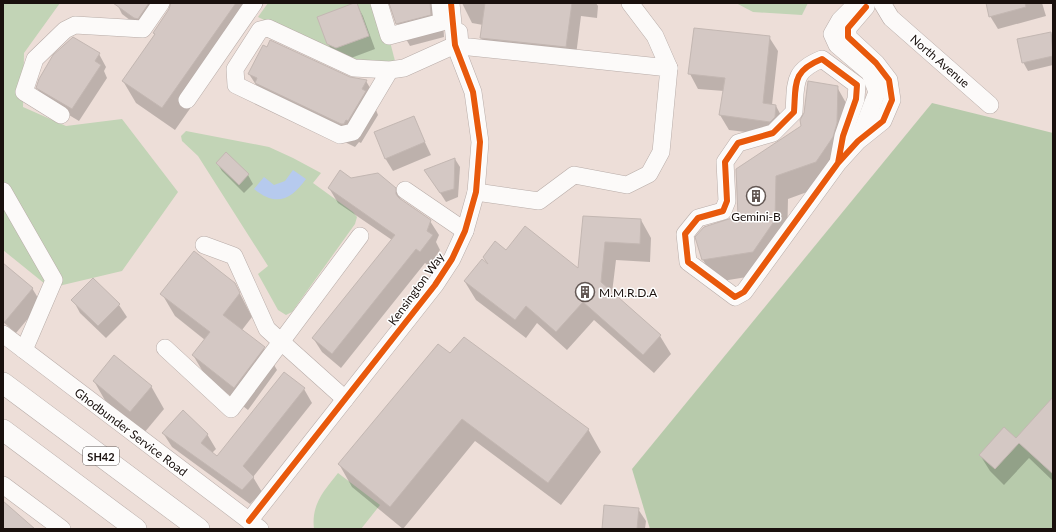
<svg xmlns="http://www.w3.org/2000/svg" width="1056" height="532" font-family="Lato,sans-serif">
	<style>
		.green { fill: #c2d4b6 }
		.forest { fill: #b7caab }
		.water { fill: #b6caee }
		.shadow { fill: #0003 }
		.building { fill: #d4c8c4; stroke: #c3b7b2 }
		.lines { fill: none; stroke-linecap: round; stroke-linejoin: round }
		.minor-casing { stroke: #b8aca8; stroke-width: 18 }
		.major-casing { stroke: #b8aca8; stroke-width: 22 }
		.minor { stroke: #fcfaf9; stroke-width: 17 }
		.major { stroke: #fcfaf9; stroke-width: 21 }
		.cycleway-casing { stroke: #fff; stroke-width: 8 }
		.cycleway { stroke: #e8590c; stroke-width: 6 }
		.labels { text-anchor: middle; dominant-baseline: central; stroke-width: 3; stroke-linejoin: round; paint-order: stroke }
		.shield { fill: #fff; stroke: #5e5856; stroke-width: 1 }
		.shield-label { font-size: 11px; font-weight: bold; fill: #19100d }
		.street-label { font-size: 12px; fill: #19100d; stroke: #fff }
		.poi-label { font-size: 12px; fill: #19100d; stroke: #fff }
	</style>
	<rect width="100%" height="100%" fill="#edded8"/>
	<!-- green -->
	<g class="green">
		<path d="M3,3H60L24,53L23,107L66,126L122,119L178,192L122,271L50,288L3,250Z"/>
		<path d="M268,3H380L395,61L354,63L258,17Z"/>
		<path d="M736,3H808L802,15L753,12Z"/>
		<path d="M186,131L269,147L293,158L321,173L313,183L353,212L357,217L355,224L292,312L286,315L278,310L258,274L268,266L198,156L182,141L181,136Z"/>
		<path d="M338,473L380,505L361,529H314C311,504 324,491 338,473Z"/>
	</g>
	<!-- forest -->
	<path class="forest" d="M932,103L1053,133V529H650L632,469Z"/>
	<!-- water -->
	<path class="water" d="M293,170L306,179C291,200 276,207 254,189L264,177L274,185L285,181Z"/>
	<!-- shadow -->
	<g class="shadow">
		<path d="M121,3H154L139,27L122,14L118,6Z"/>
		<path d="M178,3H264L175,130L136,103L123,81L155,35L154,33Z"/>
		<path d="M356,3L363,16L375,49L343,61L336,57L328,44Z"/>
		<path d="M390,3H442L444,37L410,46L397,23Z"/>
		<path d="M462,3H596L598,6L597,18L581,16L575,63L490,54L481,38L483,25L472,23Z"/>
		<path d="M987,3H1042L1046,16L998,29L990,16Z"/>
		<path d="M1051,33L1053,37V65L1028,71L1023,62Z"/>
		<path d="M769,37L778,51L772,105L776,106L784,121L779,136L729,130L720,115L724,91L698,89L690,74Z"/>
		<path d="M99,54L106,67L104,71L107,78L79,121L44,100L37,88Z"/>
		<path d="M249,74L349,78L366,81L379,103L376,110L378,115L361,143L359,142L355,147L269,105Z"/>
		<path d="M837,87L850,110L829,184L788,199L787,243L766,274L716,282L703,260L739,217L802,126L805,113Z"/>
		<path d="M413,117L431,155L393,171L385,158Z"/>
		<path d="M455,159L460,167L458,197L446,202L426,171Z"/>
		<path d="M217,163L248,175L253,184L244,193L222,171Z"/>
		<path d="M350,179L395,188L402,202L430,221L439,235L436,242L440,250L429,266L425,263L341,368L322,352L313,338L392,240L338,203L329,188Z"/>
		<path d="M584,217L641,220L651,238L650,262L616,260L612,293L660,336L671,354L654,373L594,320L567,350L537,323L526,338L476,300L465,282L490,266L506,251L579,270Z"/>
		<path d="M3,264L32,288L41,303L16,333L3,322Z"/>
		<path d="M93,279L119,305L127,317L106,338L80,313L73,300Z"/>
		<path d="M235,284L252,317L242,330L264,348L277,370L248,410L206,377L193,355L205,340L175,316L162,294Z"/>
		<path d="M450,355L588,429L601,452L561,505L475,441L403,529L352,487L339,464Z"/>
		<path d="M94,381L151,386L164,409L144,433L107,404Z"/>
		<path d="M304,389L312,403L253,477L262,492L250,504L172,447L163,433L207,434L216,449L212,453L217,457Z"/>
		<path d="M1053,399V481L1029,458L1004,485L990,471L980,455L1016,439Z"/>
		<path d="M638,509L646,521L645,529H603Z"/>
	</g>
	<!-- building -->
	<g class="building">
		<path d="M113,3H149L138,19L134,18Z"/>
		<path d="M171,3H236L162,108L122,81L155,34L153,33L169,9Z"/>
		<path d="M354,3H357L369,36L336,48L327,44L317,17Z"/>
		<path d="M389,3H430L431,15L396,24Z"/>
		<path d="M485,3H572L566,47L480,38Z"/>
		<path d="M986,3H1025L1026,7L989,17Z"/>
		<path d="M694,28L770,36L763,103L776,105L775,117L770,122L719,115L725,78L688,74Z"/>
		<path d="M1051,32L1053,56L1022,63L1017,39Z"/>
		<path d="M73,37L100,53L95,61L101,65L72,109L36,88L39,79L53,55Z"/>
		<path d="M270,40L350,77L367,80L362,89L366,91L348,121L346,120L344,124H341L255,83L257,78L248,74L263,45L267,47Z"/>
		<path d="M808,81L838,86L837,123L833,137L816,162L776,176L775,220L753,252L702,260L695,237L704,227L738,216L736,169L801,126L800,120L804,113Z"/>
		<path d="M414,116L425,142L385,159L374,132Z"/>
		<path d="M226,152L249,174L239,185L216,163Z"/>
		<path d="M455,158L454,189L440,193L424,170Z"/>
		<path d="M340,170L351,178L378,173L396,188V194L399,198L431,220L427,231L433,235L420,252L416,249L332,354L312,338L395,235L328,188Z"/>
		<path d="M583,216L641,219L640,244L605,242L601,282L661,335L643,355L583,302L556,332L526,306L515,320L464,281L482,259L488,264L483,257L495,241L506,250L525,226L578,268Z"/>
		<path d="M194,251L235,283L240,293L223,315L265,347L234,388L192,355L210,332L160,294Z"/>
		<path d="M3,263L33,288L3,324Z"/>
		<path d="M93,278L120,304L98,326L71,300Z"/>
		<path d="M464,337L589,429L548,483L462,419L390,507L338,464L438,344L450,353Z"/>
		<path d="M114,355L152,386L130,412L93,381Z"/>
		<path d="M284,372L305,388L243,466L254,477L242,490L162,433L183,410L208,434L201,443L217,456Z"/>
		<path d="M1053,397V474L1019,443L995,469L979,455L1004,427L1016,438Z"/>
		<path d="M3,501L35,529H3Z"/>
		<path d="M604,505L639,508L637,529H602Z"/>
	</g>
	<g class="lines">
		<!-- minor casing -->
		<g class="minor-casing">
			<g id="minor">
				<path d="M379,3L389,36L442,22L440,3"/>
				<path d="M630,3L655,36L669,68"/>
				<path d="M882,3L891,18L990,105"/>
				<path d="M851,9L840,20L832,34L837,45L870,73L877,92L859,139"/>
				<path d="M459,32L460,46L669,68L661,152L649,174L627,185L574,175L539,201L476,192"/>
				<path d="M390,70L353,132L340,135L236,85L235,69L260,30L268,28L354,68L390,70L404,68L455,45"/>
				<path d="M187,100L254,3"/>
				<path d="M61,115L24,92L35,59L65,30L75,25L143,29L161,3"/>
				<path d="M838,163L843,136L856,99L857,85L822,59C792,71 796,83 794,112L773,133L738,143L725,162L727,201L723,211L698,218L685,234L688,262L735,297L744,292L838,163L858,141L883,121L892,100L889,80L876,63L848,37V28L866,7"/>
				<path d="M405,190L465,231"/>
				<path d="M3,191L54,280L24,350"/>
				<path d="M204,245L234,256L267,329L345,399"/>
				<path d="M3,334L260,529"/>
				<path d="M165,348L231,409L360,236"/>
				<path d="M3,485L62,529"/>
				<path d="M249,521L435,285L452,259L465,231L476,192L480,142L473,92L455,45L451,3"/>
			</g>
		</g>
		<!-- major casing -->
		<g class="major-casing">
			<g id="major">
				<path d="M3,383L199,529"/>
				<path d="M3,430L136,529"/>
			</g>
		</g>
		<!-- minor -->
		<use href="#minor" class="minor"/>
		<!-- major -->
		<use href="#major" class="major"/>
		<!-- cycleway casing -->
		<g class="cycleway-casing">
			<g id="cycleway">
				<path d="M838,163L843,136L856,99L857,85L822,59C792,71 796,83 794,112L773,133L738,143L725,162L727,201L723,211L698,218L685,234L688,262L735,297L744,292L838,163L858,141L883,121L892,100L889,80L876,63L848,37V28L866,7"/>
				<path d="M249,521L435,285L452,259L465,231L476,192L480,142L473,92L455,45L451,3"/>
			</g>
		</g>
		<!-- cycleway -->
		<use href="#cycleway" class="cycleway"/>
	</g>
	<!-- icons -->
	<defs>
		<g id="building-ring" transform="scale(1)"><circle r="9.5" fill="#fff" stroke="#635854" stroke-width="1.5"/><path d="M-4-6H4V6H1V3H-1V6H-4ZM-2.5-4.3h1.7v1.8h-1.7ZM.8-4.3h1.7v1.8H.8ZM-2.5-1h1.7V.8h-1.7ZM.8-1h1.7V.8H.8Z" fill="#635854"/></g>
	</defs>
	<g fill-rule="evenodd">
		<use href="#building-ring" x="756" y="196"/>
		<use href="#building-ring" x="585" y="292"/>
	</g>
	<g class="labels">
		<!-- shield labels -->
		<rect class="shield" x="83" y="447" width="36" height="18" rx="3"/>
		<g class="shield-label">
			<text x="101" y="456">SH42</text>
		</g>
		<!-- street labels -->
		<g class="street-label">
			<text transform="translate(940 61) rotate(41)">North Avenue</text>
			<text transform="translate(416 289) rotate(-54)">Kensington Way</text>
			<text transform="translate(131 432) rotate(37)">Ghodbunder Service Road</text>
		</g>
		<!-- poi labels -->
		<g class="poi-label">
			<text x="756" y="216">Gemini-B</text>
			<text x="599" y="292" text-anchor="start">M.M.R.D.A</text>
		</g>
	</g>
	<!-- border -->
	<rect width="1056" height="532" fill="none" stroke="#19100d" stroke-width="8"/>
</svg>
